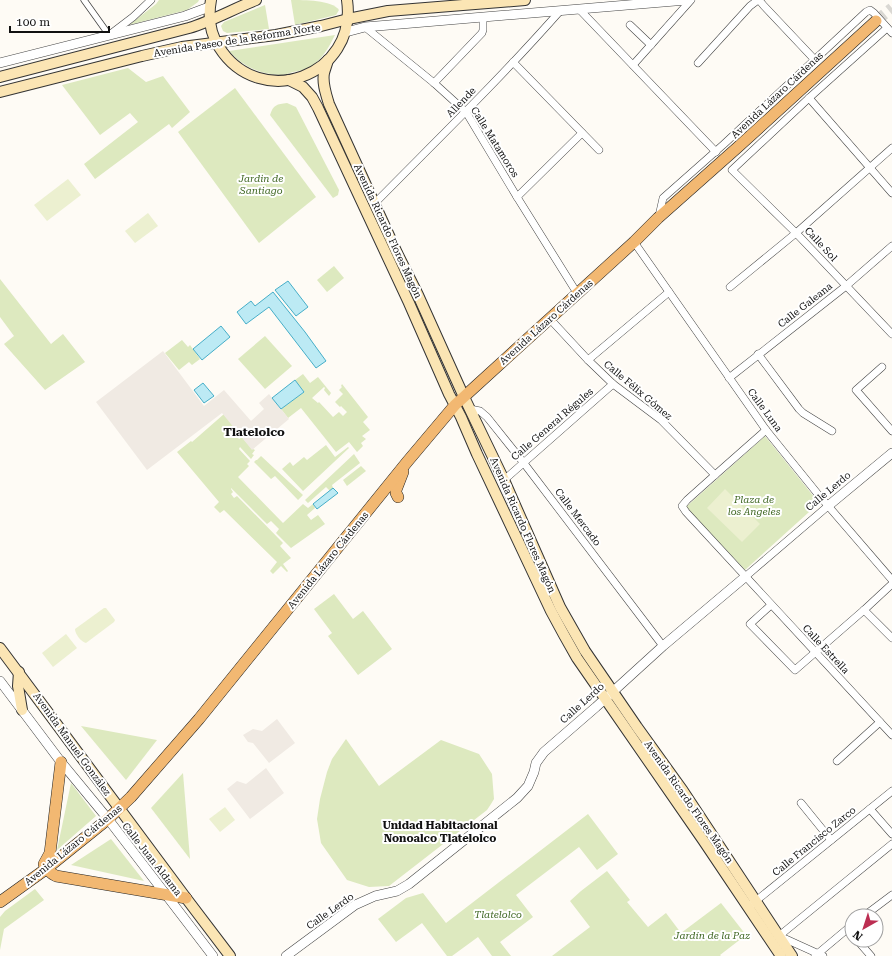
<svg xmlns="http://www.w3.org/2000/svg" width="892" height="956" font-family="'Roboto Serif',serif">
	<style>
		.green { fill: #dde9bf }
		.pitch { fill: #ecf0d0 }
		.plaza { fill: #f0eae3 }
		.water { fill: #bceaf4; stroke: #46aec8 }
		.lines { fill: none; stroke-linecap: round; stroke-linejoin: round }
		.primary-tunnel { stroke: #dad8d3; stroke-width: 11; stroke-dasharray: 11 5.5; stroke-linecap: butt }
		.pedestrian-casing { stroke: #444; stroke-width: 7 }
		.minor-casing { stroke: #444; stroke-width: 8 }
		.tertiary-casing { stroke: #444; stroke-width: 10 }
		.secondary-casing { stroke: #333; stroke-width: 12 }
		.primary-casing { stroke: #222; stroke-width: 12 }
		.pedestrian { stroke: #fff; stroke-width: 5.5 }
		.minor { stroke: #fff; stroke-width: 7 }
		.tertiary { stroke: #fff; stroke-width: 9 }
		.secondary { stroke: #fbe5b4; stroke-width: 10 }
		.primary { stroke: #f2b872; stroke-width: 11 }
		.labels { text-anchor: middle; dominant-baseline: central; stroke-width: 4; stroke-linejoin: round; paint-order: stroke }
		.street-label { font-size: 10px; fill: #111; stroke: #fff }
		.park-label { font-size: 10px; font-style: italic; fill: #3f6723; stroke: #fff }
		.neighbourhood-label { font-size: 11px; font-weight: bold; fill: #111; stroke: #fff }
		.quarter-label { font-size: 12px; font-weight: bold; fill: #111; stroke: #fff }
	</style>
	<rect width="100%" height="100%" fill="#fefbf5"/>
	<!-- green -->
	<g class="green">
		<path d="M159,0H199L198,2L187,10L129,25L156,4Z"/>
		<path d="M291,0C304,0 332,0 339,10L336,15L295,25Z"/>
		<path d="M265,5L269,29L227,33L223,31L221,26L224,22Z"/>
		<path d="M335,35C329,47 321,62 308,68C304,70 298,71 293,72C289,73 285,75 281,75C261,75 242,66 229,51Z"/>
		<path d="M128,68L146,82L163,76L190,112L172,128L169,124L95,179L84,164L138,122L130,113L100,135L62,85Z"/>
		<path d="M235,88L316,197L259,243L178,132Z"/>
		<path d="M287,103L296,107L339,190L338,195L333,198L270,115C273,105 277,104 287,103Z"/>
		<path d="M334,266L344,278L327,292L317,280Z"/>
		<path d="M0,279L51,344L63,334L85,362L45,390L4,344L14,336L0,317Z"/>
		<path d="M265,336L292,366L265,389L238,359Z"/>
		<path d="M182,340L188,347L190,345L200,359L192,365L189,362L179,370L165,353Z"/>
		<path d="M303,374L310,383L318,377L331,393L329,396L324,390L325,388L324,387L312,398L318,403L319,402L333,417L339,412L343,416L347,412L341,406L340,407L335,402L343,394L339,390L342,387L341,386L342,384L368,417L363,422L370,430L362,436L366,439L361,443L363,446L357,452L349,442L336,452L301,408L288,418L281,409L304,392L295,380Z"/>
		<path d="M224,414L234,426L231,429L239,439L242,437L252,449H253L255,450L252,454L254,455L251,459L240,447L239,449L250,461L247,464L249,466L238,477L283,523L303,504L308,508L313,504L315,508L307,515L311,520L318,515L325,524L291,548L276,533L279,529L271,521L267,524L231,488V489L233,492L231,494L234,498L237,496L283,543L280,546L291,558L283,564L288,571L287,572L281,566L273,574L270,571L277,562L224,510L220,513L214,507L219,502L177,452L191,441L192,442Z"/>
		<path d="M765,436L819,503L745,570L686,507Z"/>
		<path d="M326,445L335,457L348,447L349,448L303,491L282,469L290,462L293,466L304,457L307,460Z"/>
		<path d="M354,454L360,463L332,485L333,488L330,491L326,487L308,503L305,500Z"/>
		<path d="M261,456L303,495L298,500L275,476L271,479L254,462L256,460H257Z"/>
		<path d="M361,466L366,471L347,486L343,480Z"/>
		<path d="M334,594L353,619L363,611L392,649L358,675L328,636L332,633L314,609Z"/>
		<path d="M81,726L157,740L126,780Z"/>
		<path d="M346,739L379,786L441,740L479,754L492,774L494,799L491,804L487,810L389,886L369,887L347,880L321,843L317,819L320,799L327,772L332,759Z"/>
		<path d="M183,773L190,859L151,808Z"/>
		<path d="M71,783L96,816L57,850Z"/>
		<path d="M588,814L618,854L597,870L579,847L516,895L533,917L500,942L511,956H492L478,937L452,956H447L422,923L396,942L378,919L406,898L423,893L446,923Z"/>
		<path d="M111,839L144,881L71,865Z"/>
		<path d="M607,871L630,900L627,902L648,927L666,913L681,933L721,903L746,935L720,955L721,956H552L590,927L570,901L581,891Z"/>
		<path d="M35,889L44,900L4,929L0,950V917L5,911Z"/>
	</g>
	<!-- pitch -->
	<g class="pitch">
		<path d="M68,179L81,195L47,221L34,205Z"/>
		<path d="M148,213L158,226L135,243L125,231Z"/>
		<path d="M725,489L760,524L742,542L707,508Z"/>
		<path d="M104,608H106L115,620L114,622L86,643C81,642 75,634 75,629Z"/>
		<path d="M66,634L77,648L53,667L42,653Z"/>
		<path d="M225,807L235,820L220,832L209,819Z"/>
	</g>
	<!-- plaza -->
	<g class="plaza">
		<path d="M163,351L204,406L224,390L251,421L264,409L259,403L269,394L289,419L252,450L222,413L147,470L96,402Z"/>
		<path d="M277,719L295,743L269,763L253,743L248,742L243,735L253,729L262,731Z"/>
		<path d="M266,768L284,793L250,819L227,789L237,781L246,784Z"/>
	</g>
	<!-- water -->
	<g class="water">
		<path d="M288,281L308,307L296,316L275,290Z"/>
		<path d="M273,292L305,332L326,361L316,368L269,307L246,324L237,312L251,301L255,306Z"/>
		<path d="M221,326L230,337L202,360L193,349Z"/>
		<path d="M295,380L304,392L281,409L272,398Z"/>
		<path d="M203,383L214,396L204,403L194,390Z"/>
		<path d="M333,488L338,493L317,509L313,504Z"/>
	</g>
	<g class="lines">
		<!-- primary-tunnel -->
		<path class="primary-tunnel" d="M876,21L892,8"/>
		<!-- pedestrian casing -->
		<g class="pedestrian-casing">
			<path id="pedestrian" d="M84,0L109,35"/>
		</g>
		<!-- minor casing -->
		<g class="minor-casing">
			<g id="minor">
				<path d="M759,0L764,6L815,60"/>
				<path d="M579,9L716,152"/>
				<path d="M630,25L651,45"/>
				<path d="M365,27L434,83L466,112L517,197L577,293"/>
				<path d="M887,28L809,98L732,170L796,233L892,334"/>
				<path d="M112,33L133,17L151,0"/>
				<path d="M513,62L599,150"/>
				<path d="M698,63L750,6L758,0"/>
				<path d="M633,65L691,0"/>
				<path d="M434,83L482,33L483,30V17"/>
				<path d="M809,98L892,193"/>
				<path d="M517,197L582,133"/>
				<path d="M374,204C437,140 501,78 560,11"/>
				<path d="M659,216L663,198L724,144L866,12L870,10L874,13L892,33"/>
				<path d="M634,242L766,430L817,493L892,580"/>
				<path d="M730,287L796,233L892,148"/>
				<path d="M550,319L588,360L613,384L661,420L715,475"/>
				<path d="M758,354L799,409L803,413L832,431"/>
				<path d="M588,360L669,292"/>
				<path d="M882,367L856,390L892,431"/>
				<path d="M729,378L846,286L892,246"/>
				<path d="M470,409L480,411L487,417L523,462L663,646"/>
				<path d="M766,430L715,475L687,500L682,506L686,512L892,735"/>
				<path d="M504,480L613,384"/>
				<path d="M745,577L828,506"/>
				<path d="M771,605L750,624L795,670L864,610L892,584"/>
				<path d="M864,610L892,638"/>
				<path d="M837,761L880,722"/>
				<path d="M801,803L831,840"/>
				<path d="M870,809L892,834"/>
				<path d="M752,904L892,791"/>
				<path d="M864,916L892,895"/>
				<path d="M857,940L871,956"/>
				<path d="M815,956L852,925"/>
				<path d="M823,956L779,936L892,844"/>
			</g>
		</g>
		<!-- tertiary casing -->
		<g class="tertiary-casing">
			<g id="tertiary">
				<path d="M346,32L365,27L389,25L687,0"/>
				<path d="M0,63L185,16L209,7"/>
				<path d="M828,506L892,453"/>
				<path d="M0,681L61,762L108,819L213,956"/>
				<path d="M286,956L355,905L375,896L397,891L409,884L517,798L528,786L534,772L536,763L544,752L596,707L663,646L745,577"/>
			</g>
		</g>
		<!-- secondary casing -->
		<g class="secondary-casing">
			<g id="secondary">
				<path d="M211,0C208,16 210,33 219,47C260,112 358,76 347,0"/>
				<path d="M328,60C327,64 325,69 324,73C322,83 326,94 329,104L397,253L418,295L464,397L504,480L560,607L585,651L637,727L683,791L792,956"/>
				<path d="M0,77L189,28C212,21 233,9 256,0"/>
				<path d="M289,80L303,87L312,97L318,108L409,303L449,394L461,417L477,454L551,611L564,635L577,658L703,840L781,956"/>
				<path d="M0,92L142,56L182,47L276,35L321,26L348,19L388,11L525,0"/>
				<path d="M0,648L186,898L230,956"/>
				<path d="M19,672L18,686L22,710"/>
			</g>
		</g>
		<!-- primary casing -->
		<g class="primary-casing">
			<g id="primary">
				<path d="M398,497L396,493V490L403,472"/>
				<path d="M61,762L50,853L44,864C47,870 50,873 56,876L186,898"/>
				<path d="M0,902L46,869L108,819L131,797L199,719L407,462L455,405L634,242L658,218L738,147L876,21"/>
			</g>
		</g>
		<!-- pedestrian -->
		<use href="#pedestrian" class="pedestrian"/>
		<!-- minor -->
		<use href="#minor" class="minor"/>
		<!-- tertiary -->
		<use href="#tertiary" class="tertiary"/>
		<!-- secondary -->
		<use href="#secondary" class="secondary"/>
		<!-- primary -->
		<use href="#primary" class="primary"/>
	</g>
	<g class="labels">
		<!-- street labels -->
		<g class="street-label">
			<text transform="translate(237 40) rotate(-9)">Avenida Paseo de la Reforma Norte</text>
			<text transform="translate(777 95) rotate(-43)">Avenida Lázaro Cárdenas</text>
			<text transform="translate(461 102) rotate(-46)">Allende</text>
			<text transform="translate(495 142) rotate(58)">Calle Matamoros</text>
			<text transform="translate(388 231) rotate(65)">Avenida Ricardo Flores Magón</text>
			<text transform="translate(821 244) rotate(47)">Calle Sol</text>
			<text transform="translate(805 305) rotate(-38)">Calle Galeana</text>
			<text transform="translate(546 322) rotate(-42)">Avenida Lázaro Cárdenas</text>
			<text transform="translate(638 390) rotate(40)">Calle Félix Gómez</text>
			<text transform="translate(765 410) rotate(54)">Calle Luna</text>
			<text transform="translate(552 424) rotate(-41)">Calle General Régules</text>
			<text transform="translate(828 491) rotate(-40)">Calle Lerdo</text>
			<text transform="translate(578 517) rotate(53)">Calle Mercado</text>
			<text transform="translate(523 525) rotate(66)">Avenida Ricardo Flores Magón</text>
			<text transform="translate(328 560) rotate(-51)">Avenida Lázaro Cárdenas</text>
			<text transform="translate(826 649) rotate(47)">Calle Estrella</text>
			<text transform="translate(582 703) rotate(-42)">Calle Lerdo</text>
			<text transform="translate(72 744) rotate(54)">Avenida Manuel González</text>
			<text transform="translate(689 802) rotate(55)">Avenida Ricardo Flores Magón</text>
			<text transform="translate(814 841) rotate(-39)">Calle Francisco Zarco</text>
			<text transform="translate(73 845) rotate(-39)">Avenida Lázaro Cárdenas</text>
			<text transform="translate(152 859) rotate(52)">Calle Juan Aldama</text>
			<text transform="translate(330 911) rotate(-35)">Calle Lerdo</text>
		</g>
		<!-- park labels -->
		<g class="park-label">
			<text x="261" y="178">Jardin de<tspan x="261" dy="12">Santiago</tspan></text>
			<text x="754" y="499">Plaza de<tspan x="754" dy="12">los Angeles</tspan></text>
			<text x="498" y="914">Tlatelolco</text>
			<text x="712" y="935">Jardín de la Paz</text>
		</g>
		<!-- neighbourhood labels -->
		<g class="neighbourhood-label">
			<text x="440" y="825">Unidad Habitacional<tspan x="440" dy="13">Nonoalco Tlatelolco</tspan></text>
		</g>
		<!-- quarter labels -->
		<g class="quarter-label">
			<text x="254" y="432">Tlatelolco</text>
		</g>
	</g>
	<!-- north arrow -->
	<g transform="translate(864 928) rotate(219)"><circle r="19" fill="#ffffff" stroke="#a0a0a0"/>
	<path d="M0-3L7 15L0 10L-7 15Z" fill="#bc2e52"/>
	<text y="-6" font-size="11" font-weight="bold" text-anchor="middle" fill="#111111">N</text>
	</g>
	<!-- scale -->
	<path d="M10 26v6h99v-6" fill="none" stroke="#111111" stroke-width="2"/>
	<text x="16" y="26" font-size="12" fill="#111111" stroke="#ffffff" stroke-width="3" paint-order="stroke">100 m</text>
</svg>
